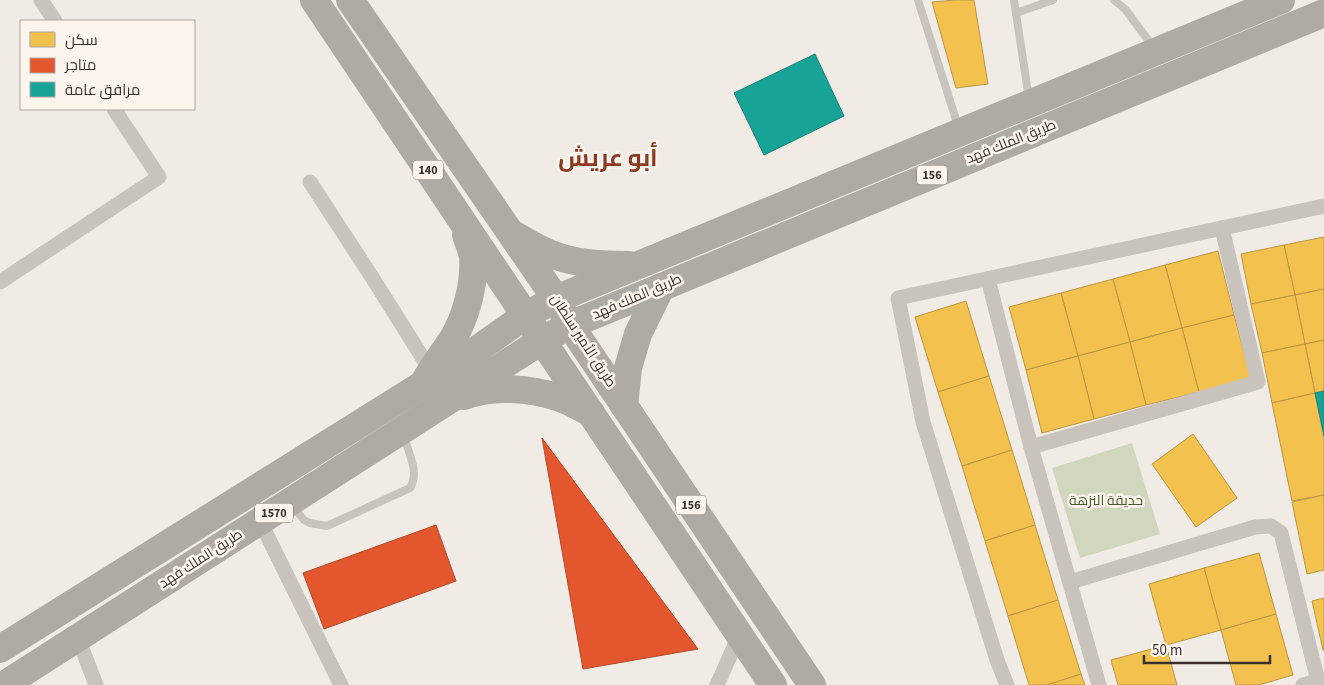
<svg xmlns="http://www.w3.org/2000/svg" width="1324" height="685" font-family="'Source Sans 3',Cairo,sans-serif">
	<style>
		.green { fill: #d1d6bf }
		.homes { fill: #f2c14e; stroke: #bb9644 }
		.shops { fill: #e4572e; stroke: #b14b2d }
		.public { fill: #17a398; stroke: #228077 }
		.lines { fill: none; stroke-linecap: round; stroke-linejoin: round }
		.lane { stroke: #c9c3be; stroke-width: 8 }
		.street { stroke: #c9c3be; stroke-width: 15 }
		.highway { stroke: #afaaa4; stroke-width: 28 }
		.labels { text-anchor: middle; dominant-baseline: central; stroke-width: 5; stroke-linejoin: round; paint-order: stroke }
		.shield { fill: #fbf5ee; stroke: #756b66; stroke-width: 1 }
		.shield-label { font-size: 12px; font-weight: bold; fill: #3b302b }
		.street-label { font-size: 14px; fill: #3b302b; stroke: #fbf5ee }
		.park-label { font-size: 14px; fill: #4a5a2e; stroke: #fbf5ee }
		.town-label { font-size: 24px; font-weight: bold; fill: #8c3b22; stroke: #fbf5ee }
	</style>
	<rect width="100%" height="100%" fill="#f0ebe5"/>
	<!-- green -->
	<path class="green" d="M1132,443L1160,534L1080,558L1052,468Z"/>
	<!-- homes -->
	<g class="homes">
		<path d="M955,0H974L988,84L956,88L932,2Z"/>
		<path d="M1324,237V289L1295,295L1284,245Z"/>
		<path d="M1284,245L1295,295L1251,304L1241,254Z"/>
		<path d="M1218,251L1234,315L1182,328L1165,265Z"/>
		<path d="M1165,265L1182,328L1130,342L1113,279Z"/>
		<path d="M1113,279L1130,342L1078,356L1061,293Z"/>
		<path d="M1324,289V340L1305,344L1295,295Z"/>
		<path d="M1061,293L1078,356L1026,370L1009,307Z"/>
		<path d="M1295,295L1305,344L1262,353L1251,304Z"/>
		<path d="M966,301L989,376L938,392L915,317Z"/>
		<path d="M1234,315L1251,378L1199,392L1182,328Z"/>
		<path d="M1182,328L1199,392L1146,405L1130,342Z"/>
		<path d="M1324,340V391L1315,393L1305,344Z"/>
		<path d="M1130,342L1146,405L1094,419L1078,356Z"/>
		<path d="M1305,344L1315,393L1272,403L1262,353Z"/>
		<path d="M1078,356L1094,419L1042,433L1026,370Z"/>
		<path d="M989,376L1012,450L962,466L938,392Z"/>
		<path d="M1315,393L1324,436V495L1292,501L1272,403Z"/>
		<path d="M1193,434L1237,498L1196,527L1152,464Z"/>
		<path d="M1012,450L1035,525L985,541L962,466Z"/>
		<path d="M1324,495V570L1307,574L1292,502Z"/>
		<path d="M1035,525L1058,600L1008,616L985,541Z"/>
		<path d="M1259,553L1276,614L1221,630L1204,568Z"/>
		<path d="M1204,568L1221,630L1166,645L1149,584Z"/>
		<path d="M1324,598V650H1323L1312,601Z"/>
		<path d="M1058,600L1081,674L1047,685H1029L1008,616Z"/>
		<path d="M1276,614L1293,675L1259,685H1236L1221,630Z"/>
		<path d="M1166,645L1177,685H1118L1111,660Z"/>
		<path d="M1081,674L1085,685H1047Z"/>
	</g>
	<!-- shops -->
	<g class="shops">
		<path d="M542,438L698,649L583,669Z"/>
		<path d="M436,525L456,581L324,629L303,573Z"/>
	</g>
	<!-- public -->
	<g class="public">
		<path d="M815,54L844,116L764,155L734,93Z"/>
		<path d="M1324,391V436L1315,393Z"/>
	</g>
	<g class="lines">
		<!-- lane -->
		<g class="lane">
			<path d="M918,0L959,129"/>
			<path d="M1014,0L1029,99"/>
			<path d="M1114,0L1125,9L1154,48"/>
			<path d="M1016,13L1053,0"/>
			<path d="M292,506L304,520L310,523L327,526L410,488C420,473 408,452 404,436"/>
		</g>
		<!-- street -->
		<g class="street">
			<path d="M41,0L55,21"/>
			<path d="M310,182L370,274L431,371"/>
			<path d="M988,279L1031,447L1099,685"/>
			<path d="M0,282L159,177L114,109"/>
			<path d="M1031,447L1258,382L1222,228"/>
			<path d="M260,521L341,685"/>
			<path d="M1070,582L1255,527L1271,526L1281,533L1318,681"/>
			<path d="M78,638L96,685"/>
			<path d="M717,685L739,636"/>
			<path d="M1007,685L997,660L923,422L898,298L1324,206"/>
			<path d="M1303,685L1324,679"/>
		</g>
		<!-- highway -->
		<g class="highway">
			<path d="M314,0L773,685"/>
			<path d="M350,0L556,299L570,325L812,685"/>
			<path d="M513,234C525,241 538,249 551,254C575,264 603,265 629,265"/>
			<path d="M426,379C434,365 443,353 452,340C466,318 475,283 473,257C472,250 468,242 466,235"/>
			<path d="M464,396C493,385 530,388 560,398C570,401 581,408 591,413"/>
			<path d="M624,406L628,368L638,334L661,287"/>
			<path d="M0,649L468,356L526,315L556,299L1281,0"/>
			<path d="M4,685L543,340L570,325L1324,13"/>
		</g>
	</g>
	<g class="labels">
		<!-- shield labels -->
		<g class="shield">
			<rect x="413" y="160.5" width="30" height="19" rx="4"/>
			<rect x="917" y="165.5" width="30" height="19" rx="4"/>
			<rect x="676" y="495.5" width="30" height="19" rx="4"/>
			<rect x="255" y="503.5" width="38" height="19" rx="4"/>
		</g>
		<g class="shield-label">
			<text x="428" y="170">140</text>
			<text x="932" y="175">156</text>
			<text x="691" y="505">156</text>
			<text x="274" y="513">1570</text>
		</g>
		<!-- street labels -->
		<g class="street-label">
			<text transform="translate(1011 142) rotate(-22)">طريق الملك فهد</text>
			<text transform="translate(637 297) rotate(-23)">طريق الملك فهد</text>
			<text transform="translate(583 341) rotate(57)">طريق الأمير سلطان</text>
			<text transform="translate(201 559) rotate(-33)">طريق الملك فهد</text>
		</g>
		<!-- park labels -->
		<g class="park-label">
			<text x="1106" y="501">حديقة النزهة</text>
		</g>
		<!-- town labels -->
		<g class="town-label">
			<text x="608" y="158">أبو عريش</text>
		</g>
	</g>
	<!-- legend -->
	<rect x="20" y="20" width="175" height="90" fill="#fbf5ee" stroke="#aea6a0"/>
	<rect x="30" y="32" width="25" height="15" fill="#f2c14e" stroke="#aea6a0"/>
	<text x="65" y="45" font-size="15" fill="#3b302b">سكن</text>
	<rect x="30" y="58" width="25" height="15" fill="#e4572e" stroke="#aea6a0"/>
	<text x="65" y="70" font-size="15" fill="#3b302b">متاجر</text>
	<rect x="30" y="82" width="25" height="15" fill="#17a398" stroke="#aea6a0"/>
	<text x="65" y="95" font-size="15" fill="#3b302b">مرافق عامة</text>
	<!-- scale -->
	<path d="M1144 655v8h126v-8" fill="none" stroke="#3b302b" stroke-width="2.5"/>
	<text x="1152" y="655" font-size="15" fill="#3b302b" stroke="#fbf5ee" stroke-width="4" paint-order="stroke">50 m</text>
</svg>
